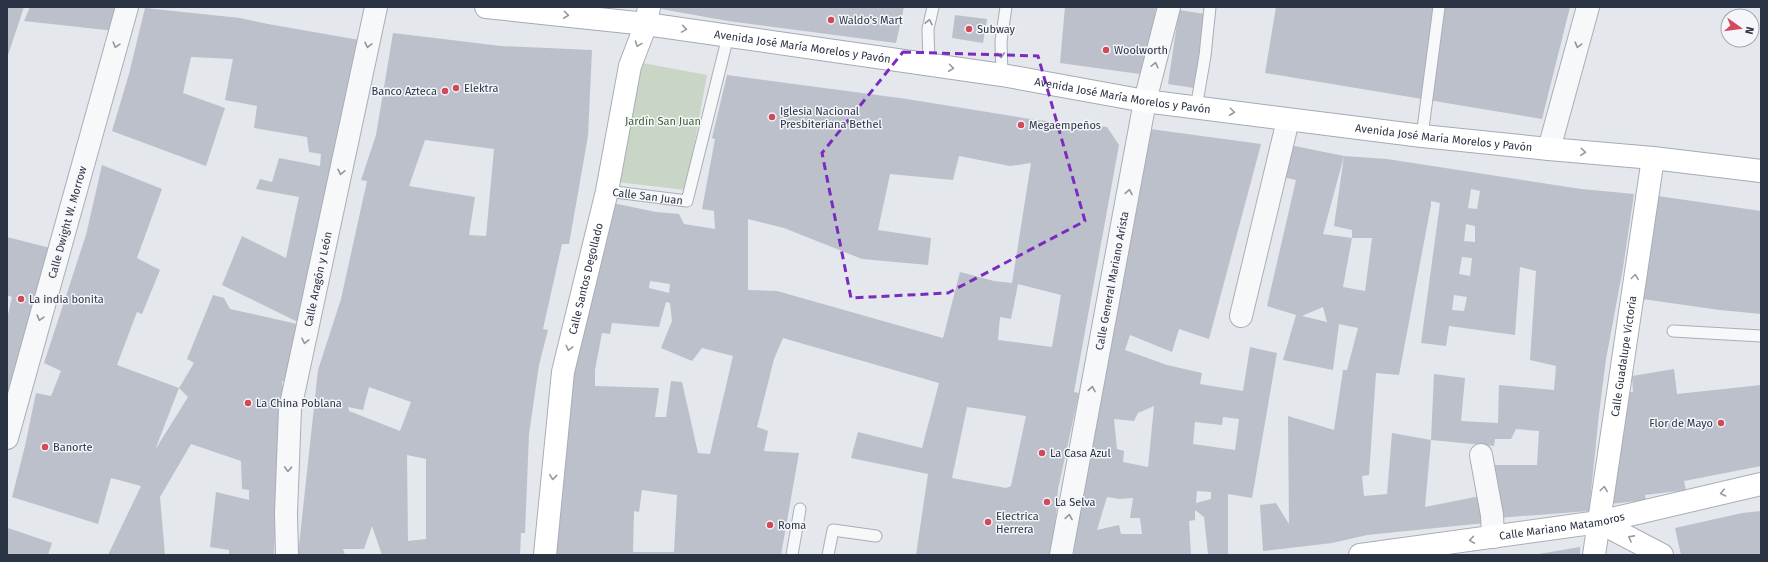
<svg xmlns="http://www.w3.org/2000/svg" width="1768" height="562" font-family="'Fira Sans',sans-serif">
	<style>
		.green { fill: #c9d6c5 }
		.building { fill: #bbc0ca; fill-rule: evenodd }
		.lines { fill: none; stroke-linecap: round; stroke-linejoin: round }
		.lane-casing { stroke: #a9aeb7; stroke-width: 13 }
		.street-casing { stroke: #a9aeb7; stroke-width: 24 }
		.secondary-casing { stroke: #a9aeb7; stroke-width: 24 }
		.primary-casing { stroke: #a3abb8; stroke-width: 24 }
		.lane { stroke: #f7f8fa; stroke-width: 11 }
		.street { stroke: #f7f8fa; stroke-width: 22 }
		.secondary { stroke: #fff; stroke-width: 22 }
		.primary { stroke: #fff; stroke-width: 22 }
		.oneway { stroke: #959aa2 }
		.oneway2 { stroke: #9196a0 }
		.marked { fill: none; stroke: #7b2cbf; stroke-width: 3; stroke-dasharray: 8 5; stroke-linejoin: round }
		.poi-dot { fill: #d1495b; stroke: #f4f6f9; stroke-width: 1.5 }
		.labels { text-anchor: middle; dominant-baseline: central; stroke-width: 3; stroke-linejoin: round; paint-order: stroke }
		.poi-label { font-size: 11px; fill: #2b3445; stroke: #f4f6f9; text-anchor: start }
		.street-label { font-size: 11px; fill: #2b3445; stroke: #f4f6f9 }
		.park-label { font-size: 11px; fill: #3f6138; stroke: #f4f6f9 }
	</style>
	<rect width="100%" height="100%" fill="#e4e7ec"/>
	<!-- green -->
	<path class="green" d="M637,62L707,75L686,190L617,182Z"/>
	<!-- building -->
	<g class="building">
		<path d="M7,7H24L7,58Z"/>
		<path d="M30,7H121L115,31L24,21Z"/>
		<path d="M662,7H904L896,43L728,21L661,9Z"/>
		<path d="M1065,7H1156L1147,75L1060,63Z"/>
		<path d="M1276,7H1570L1542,119L1265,73Z"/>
		<path d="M145,8L240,18L268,24L365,41L295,383L282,381L287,415L277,493L274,555H229V550L210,547L216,492L249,500V490L242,489L241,461L191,444L160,497L165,555H108L141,486L111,478L98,524L12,497L25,446L36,393L51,396L61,371L44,363L86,235L102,165L162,189L137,258L160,270L142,314L137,312L117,365L179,388L155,450L188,397L179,388L194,363L187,359L213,295L224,298L230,309L306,326L222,285L242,236L286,258L299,197L256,189L260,179L272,182L279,158L320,166L321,154L309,152L307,137L254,128L257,106L225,100L233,59L191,57L183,93L225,108L206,166L112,131L129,74Z"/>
		<path d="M1179,10L1205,14L1194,88L1168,84Z"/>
		<path d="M955,15L987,19L983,43L952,38Z"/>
		<path d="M393,33L501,46L592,50L588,136L569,244H562L543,329L548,330L539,365L529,434L525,533H521L520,555H382L372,526L364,549H343L345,555H298L318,370L341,299L367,181L361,180L376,135ZM425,140L494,149L486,236L469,235L475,197L409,186ZM369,387L411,402L400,431L349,411L348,407L363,410ZM407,455L426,459V539L408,541Z"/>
		<path d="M727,75L907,99L1036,120L1107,127L1119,145L1074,392L1079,393L1058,489L1053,555H916L928,474L851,458L858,432L922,448L939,383L783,338L774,359L757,427L768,431L764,451L799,453L781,555H556L563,414L608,202L656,212L679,214L684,224L715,229L714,211L702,209L715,139L712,138ZM959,156L1010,166L1031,163L1012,283L994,281L960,272L943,338L777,291L748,290V219L784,228L862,259L928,265L931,238L878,230L890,174L953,180ZM650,281L670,284L669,293L649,288ZM1018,284L1061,295L1052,347L998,340L1000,317L1011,319ZM666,302L670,303L672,321L661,348L692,361L702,348L733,356L710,454L698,453L682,382L671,381L666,417H655L659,388L595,386V370L602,333L610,334L612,323L659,327ZM967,407L1026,416L1011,486L1006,488L952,478ZM642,490L677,495L674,552H633L634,511L639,512Z"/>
		<path d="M1150,129L1261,144L1209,339L1179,329L1172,352L1130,335L1125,350L1167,365L1202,373L1200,384L1243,391L1250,347L1277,353L1252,498L1228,494V555L1208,554L1204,517L1195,510V520L1189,521L1191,555H1074L1073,536ZM1154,406L1148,467L1123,462L1124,451L1117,449L1114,419L1134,421L1138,413ZM1223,417L1239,419L1235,450L1193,444L1195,422L1222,425ZM1197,491L1211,492V499L1196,503ZM1107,497L1120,499L1133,498L1130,518H1140L1142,534H1121L1119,525L1097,530Z"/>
		<path d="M1285,144L1344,156L1387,159L1581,189L1634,194L1623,268L1606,359L1599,414L1589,511L1498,518L1493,465H1537L1539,431L1516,429L1511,439H1495L1494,446L1431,440L1434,374L1465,378L1461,421L1498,423L1499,385L1554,390L1556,366L1530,360L1536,271L1520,267L1515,335L1449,326L1446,346L1421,343L1440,203L1431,201V205L1399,375L1376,373L1369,475L1362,476L1364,496L1387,494L1392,433L1431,440L1425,507L1480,496L1485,523L1367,535L1332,543L1263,551L1260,505L1276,503L1289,524L1288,416L1334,430L1343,370H1347L1358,328L1339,324L1333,370L1283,360L1296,315L1267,306L1296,180L1282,177ZM1344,156L1334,226L1352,230V238H1372L1365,291L1343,287L1352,238L1323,234ZM1471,189L1480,191L1477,209L1468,208ZM1466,224L1475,226V242L1464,241ZM1462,257L1472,258L1470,276L1459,274ZM1454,295L1467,297L1464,311L1452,310ZM1323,307L1327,322L1302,316Z"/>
		<path d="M1658,196L1761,211V314L1720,310L1642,299Z"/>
		<path d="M7,237L54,249L7,401V319L12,297L7,295Z"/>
		<path d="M1674,369L1677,394L1761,385V466L1684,481L1686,490L1645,495L1646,500L1610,504L1624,392H1633L1632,376Z"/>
		<path d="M1761,511V555H1681L1675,528L1742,513Z"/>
		<path d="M8,528L52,543L48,555H7Z"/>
		<path d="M1580,547V555H1539V554Z"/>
	</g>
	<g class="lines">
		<!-- lane casing -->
		<g class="lane-casing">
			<g id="lane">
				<path d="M929,64L928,29L933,7"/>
				<path d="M1002,75L1001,41L1006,7"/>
				<path d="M1196,108L1205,56L1210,7"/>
				<path d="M1422,136L1439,7"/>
				<path id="s1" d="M607,191L687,201L728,36"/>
				<path d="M1673,331L1761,336"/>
				<path d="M792,555L800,509"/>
				<path d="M828,555L833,530L876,536"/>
			</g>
		</g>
		<!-- street casing -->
		<g class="street-casing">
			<g id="street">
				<path d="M1549,149L1588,7"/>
				<path d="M1241,316L1288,120"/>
				<path id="s2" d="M7,438L127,7"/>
				<path d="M1481,455L1492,515L1493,537"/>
				<path id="s3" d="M287,555L286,513L290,409L376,7"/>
				<path id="s4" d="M1061,555L1145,101L1169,7"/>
			</g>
		</g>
		<!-- secondary casing -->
		<g class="secondary-casing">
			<g id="secondary">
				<path d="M1599,522L1662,555"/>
				<path id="s5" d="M545,555L563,372L607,191L630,66L646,24L649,7"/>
				<path id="s6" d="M1360,555L1599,522L1761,484"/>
				<path id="s7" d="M1594,555L1653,158"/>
			</g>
		</g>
		<!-- primary casing -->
		<g class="primary-casing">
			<g id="primary">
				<path id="s8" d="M486,7L646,24L1002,75L1145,101L1422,136L1549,149L1653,158L1761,171"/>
			</g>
		</g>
		<!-- lane -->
		<use href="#lane" class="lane"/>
		<!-- street -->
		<use href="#street" class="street"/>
		<!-- secondary -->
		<use href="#secondary" class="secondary"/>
		<!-- primary -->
		<use href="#primary" class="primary"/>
	</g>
	<!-- one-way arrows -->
	<defs><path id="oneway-chevron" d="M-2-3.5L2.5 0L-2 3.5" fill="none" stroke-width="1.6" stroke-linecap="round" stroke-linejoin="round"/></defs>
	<g class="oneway">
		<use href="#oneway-chevron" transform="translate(566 15) rotate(6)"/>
		<use href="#oneway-chevron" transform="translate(684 29) rotate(9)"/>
		<use href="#oneway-chevron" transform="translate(638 44) rotate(110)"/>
		<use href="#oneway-chevron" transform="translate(951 68) rotate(8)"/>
		<use href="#oneway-chevron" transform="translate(1232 112) rotate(7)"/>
		<use href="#oneway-chevron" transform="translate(1583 152) rotate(5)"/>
		<use href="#oneway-chevron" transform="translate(1635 277) rotate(-82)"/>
		<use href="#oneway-chevron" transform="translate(569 348) rotate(104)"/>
		<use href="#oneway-chevron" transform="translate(553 477) rotate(96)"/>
		<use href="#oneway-chevron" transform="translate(1604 489) rotate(-82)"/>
		<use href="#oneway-chevron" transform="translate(1723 493) rotate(167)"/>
		<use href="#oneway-chevron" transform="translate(1631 538) rotate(-152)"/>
		<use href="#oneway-chevron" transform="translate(1472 540) rotate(172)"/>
	</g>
	<g class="oneway2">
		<use href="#oneway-chevron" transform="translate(929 22) rotate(-78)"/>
		<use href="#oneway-chevron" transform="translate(116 45) rotate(106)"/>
		<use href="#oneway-chevron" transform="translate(368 45) rotate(102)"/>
		<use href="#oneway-chevron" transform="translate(1578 45) rotate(105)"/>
		<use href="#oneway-chevron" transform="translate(1001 55) rotate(87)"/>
		<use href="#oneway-chevron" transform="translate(1155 65) rotate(-76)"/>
		<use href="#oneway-chevron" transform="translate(341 172) rotate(102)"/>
		<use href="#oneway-chevron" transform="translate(1129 192) rotate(-80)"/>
		<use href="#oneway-chevron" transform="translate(40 318) rotate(106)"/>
		<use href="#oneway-chevron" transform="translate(305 341) rotate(102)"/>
		<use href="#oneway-chevron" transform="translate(1092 389) rotate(-80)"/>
		<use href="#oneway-chevron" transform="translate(288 469) rotate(92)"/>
		<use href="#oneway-chevron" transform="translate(1069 517) rotate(-80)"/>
	</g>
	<!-- marked area -->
	<path class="marked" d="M903,52L1038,56L1085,221L948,293L851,298L822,153Z"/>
	<!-- markers -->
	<g class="poi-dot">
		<circle cx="831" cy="20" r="4"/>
		<circle cx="969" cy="29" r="4"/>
		<circle cx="1106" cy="50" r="4"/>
		<circle cx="456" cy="88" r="4"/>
		<circle cx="445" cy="91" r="4"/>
		<circle cx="772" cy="117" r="4"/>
		<circle cx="1021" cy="125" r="4"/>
		<circle cx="21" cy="299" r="4"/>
		<circle cx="248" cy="403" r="4"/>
		<circle cx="1721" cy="423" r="4"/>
		<circle cx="45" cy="447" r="4"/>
		<circle cx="1042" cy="453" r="4"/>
		<circle cx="1047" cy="502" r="4"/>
		<circle cx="988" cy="522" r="4"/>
		<circle cx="770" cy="525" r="4"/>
	</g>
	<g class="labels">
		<!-- poi labels -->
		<g class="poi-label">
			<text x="839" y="20">Waldo's Mart</text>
			<text x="977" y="29">Subway</text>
			<text x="1114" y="50">Woolworth</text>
			<text x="464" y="88">Elektra</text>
			<text x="437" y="91" text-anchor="end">Banco Azteca</text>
			<text x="780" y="111">Iglesia Nacional<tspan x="780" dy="13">Presbiteriana Bethel</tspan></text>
			<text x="1029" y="125">Megaempeños</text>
			<text x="29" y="299">La india bonita</text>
			<text x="256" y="403">La China Poblana</text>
			<text x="1713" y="423" text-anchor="end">Flor de Mayo</text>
			<text x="53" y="447">Banorte</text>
			<text x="1050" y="453">La Casa Azul</text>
			<text x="1055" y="502">La Selva</text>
			<text x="996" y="516">Electrica<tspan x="996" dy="13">Herrera</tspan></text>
			<text x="778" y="525">Roma</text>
		</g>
		<!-- street labels -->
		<g class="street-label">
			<text stroke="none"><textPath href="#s8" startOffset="319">Avenida José María Morelos y Pavón</textPath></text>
			<text stroke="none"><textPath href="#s8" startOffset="643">Avenida José María Morelos y Pavón</textPath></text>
			<text stroke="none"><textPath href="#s8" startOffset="967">Avenida José María Morelos y Pavón</textPath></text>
			<text stroke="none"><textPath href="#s1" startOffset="41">Calle San Juan</textPath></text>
			<text stroke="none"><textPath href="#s2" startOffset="224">Calle Dwight W. Morrow</textPath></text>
			<text stroke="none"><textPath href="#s3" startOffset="279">Calle Aragón y León</textPath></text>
			<text stroke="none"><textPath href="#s5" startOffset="280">Calle Santos Degollado</textPath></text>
			<text stroke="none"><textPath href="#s4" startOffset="279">Calle General Mariano Arista</textPath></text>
			<text stroke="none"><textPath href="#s7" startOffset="201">Calle Guadalupe Victoria</textPath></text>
			<text stroke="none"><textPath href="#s6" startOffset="204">Calle Mariano Matamoros</textPath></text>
		</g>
		<!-- park labels -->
		<g class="park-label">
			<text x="663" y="121">Jardín San Juan</text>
		</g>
	</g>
	<!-- border -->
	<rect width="1768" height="562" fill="none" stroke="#2b3445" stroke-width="16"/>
	<!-- north arrow -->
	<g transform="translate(1740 28) rotate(104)"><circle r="19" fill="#f4f6f9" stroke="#a4a8b1"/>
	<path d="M0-3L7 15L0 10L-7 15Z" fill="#d1495b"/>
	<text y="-6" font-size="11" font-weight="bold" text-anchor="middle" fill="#2b3445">N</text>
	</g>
</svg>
